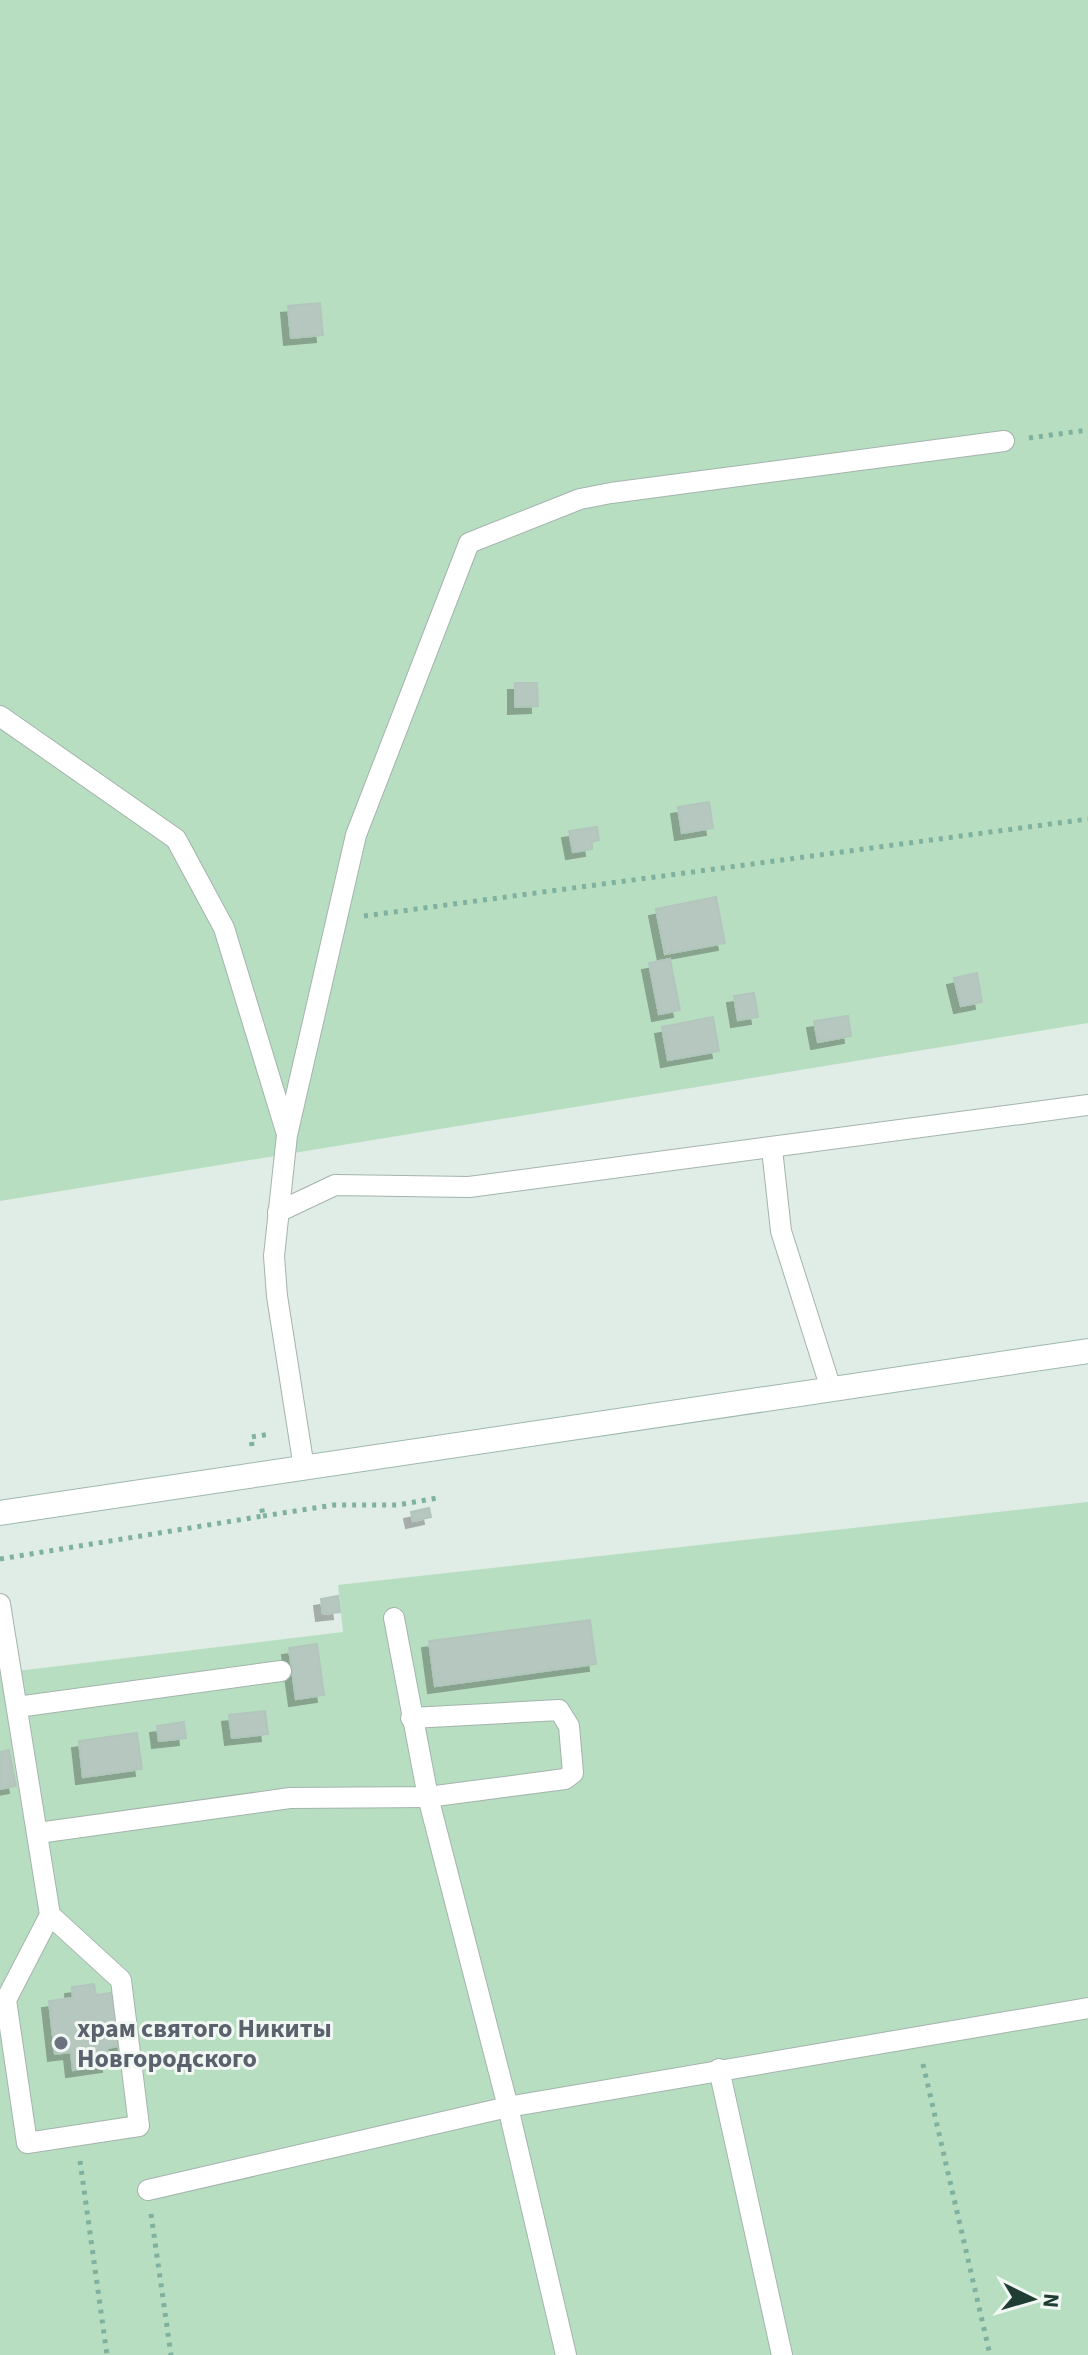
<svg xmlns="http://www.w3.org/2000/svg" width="1088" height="2355" font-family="'Source Sans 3',sans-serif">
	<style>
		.green { fill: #b8dec1 }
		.building { fill: #b5c7bf; stroke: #b2c6bd; stroke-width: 2; filter: url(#shadow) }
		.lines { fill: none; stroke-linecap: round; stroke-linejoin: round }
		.service-casing { stroke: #a3b4ad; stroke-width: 22 }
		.secondary-casing { stroke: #9eb8ae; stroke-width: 26 }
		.path { stroke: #7fb1a0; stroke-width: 5; stroke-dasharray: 4 6; stroke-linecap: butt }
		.service { stroke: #fff; stroke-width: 20 }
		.secondary { stroke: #fff; stroke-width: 24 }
		.worship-dot { fill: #6b7280; stroke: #f1f8f4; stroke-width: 3 }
		.labels { text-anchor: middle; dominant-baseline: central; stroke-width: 6; stroke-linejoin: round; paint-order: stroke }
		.worship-label { font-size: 26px; font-weight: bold; fill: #5b616d; stroke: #f1f8f4; text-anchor: start }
	</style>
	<defs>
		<filter id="shadow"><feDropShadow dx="-7" dy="7" stdDeviation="0" flood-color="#0004"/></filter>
	</defs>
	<rect width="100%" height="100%" fill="#e0ece6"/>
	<!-- green -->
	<g class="green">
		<path d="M0,0H1088V1023L0,1201Z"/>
		<path d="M1088,1502V2355H0V1673L343,1632L338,1585Z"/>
	</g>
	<!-- building -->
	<g class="building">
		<path d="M320,303L323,335L291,338L288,306Z"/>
		<path d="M515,683H537L538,706L515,707Z"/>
		<path d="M709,802L713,828L682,833L678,807Z"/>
		<path d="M597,827L599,840L591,842L592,849L573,852L569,831Z"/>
		<path d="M716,897L725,943L665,954L656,909Z"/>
		<path d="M670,959L680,1010L659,1014L649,963Z"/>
		<path d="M977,973L982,1002L961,1006L954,978Z"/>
		<path d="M754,993L758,1017L738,1020L734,996Z"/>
		<path d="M848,1016L851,1036L818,1042L814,1021Z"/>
		<path d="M713,1017L719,1051L668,1060L662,1027Z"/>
		<path d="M429,1508L431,1517L413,1521L411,1512Z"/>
		<path d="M338,1596L340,1612L323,1614L321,1599Z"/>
		<path d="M590,1620L596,1664L435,1686L429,1641Z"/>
		<path d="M317,1644L324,1695L296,1699L289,1648Z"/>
		<path d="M265,1711L268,1734L232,1738L229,1715Z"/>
		<path d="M184,1722L186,1738L159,1741L157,1726Z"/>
		<path d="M137,1733L142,1769L83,1777L79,1741Z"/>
		<path d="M9,1750L16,1786L0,1789V1752Z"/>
		<path d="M94,1984L96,1995L118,1992L124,2045L107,2048L109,2065L73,2070L71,2052L55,2054L49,2001L73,1998L72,1987Z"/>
	</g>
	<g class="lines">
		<!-- service casing -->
		<g class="service-casing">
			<g id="service">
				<path d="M0,716L176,839L224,928L286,1131"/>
				<path d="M772,1149L781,1231L831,1389"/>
				<path d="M278,1212L335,1185L469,1187L1088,1105"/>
				<path d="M304,1468L277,1296L274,1256L287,1135L356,835L469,543L580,499L611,493L1004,441"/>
				<path d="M0,1604L50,1915L6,2000L27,2143L139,2126L121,1980L50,1915"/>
				<path d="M394,1618L428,1797L508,2107L566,2355"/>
				<path d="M17,1707L281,1671"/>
				<path d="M38,1833L290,1798L428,1797L565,1779L573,1773L569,1726L559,1710L411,1718"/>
				<path d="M719,2069L782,2355"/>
				<path d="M148,2190L508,2107L1088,2008"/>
			</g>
		</g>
		<!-- secondary casing -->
		<g class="secondary-casing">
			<path id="secondary" d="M0,1513L1088,1351"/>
		</g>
		<!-- path -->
		<g class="path">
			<path d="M1029,438L1088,430"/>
			<path d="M364,916L1088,819"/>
			<path d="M252,1446L251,1437L271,1434"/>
			<path d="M263,1516L334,1505H398L437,1498"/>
			<path d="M0,1559L263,1516L261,1504"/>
			<path d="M923,2064L990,2355"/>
			<path d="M80,2161L107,2355"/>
			<path d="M151,2214L171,2355"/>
		</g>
		<!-- service -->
		<use href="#service" class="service"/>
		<!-- secondary -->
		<use href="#secondary" class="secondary"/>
	</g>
	<!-- markers -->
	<circle class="worship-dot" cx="61" cy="2043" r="8"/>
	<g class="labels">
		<!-- worship labels -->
		<g class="worship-label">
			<text x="77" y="2028">храм святого Никиты<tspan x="77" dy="30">Новгородского</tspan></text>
		</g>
	</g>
	<!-- north arrow -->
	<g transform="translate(1032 2299) rotate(95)" stroke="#f1f8f4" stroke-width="6" paint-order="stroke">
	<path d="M0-6L14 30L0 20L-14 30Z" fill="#203d34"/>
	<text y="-12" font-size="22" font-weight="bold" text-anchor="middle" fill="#203d34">N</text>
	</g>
</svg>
